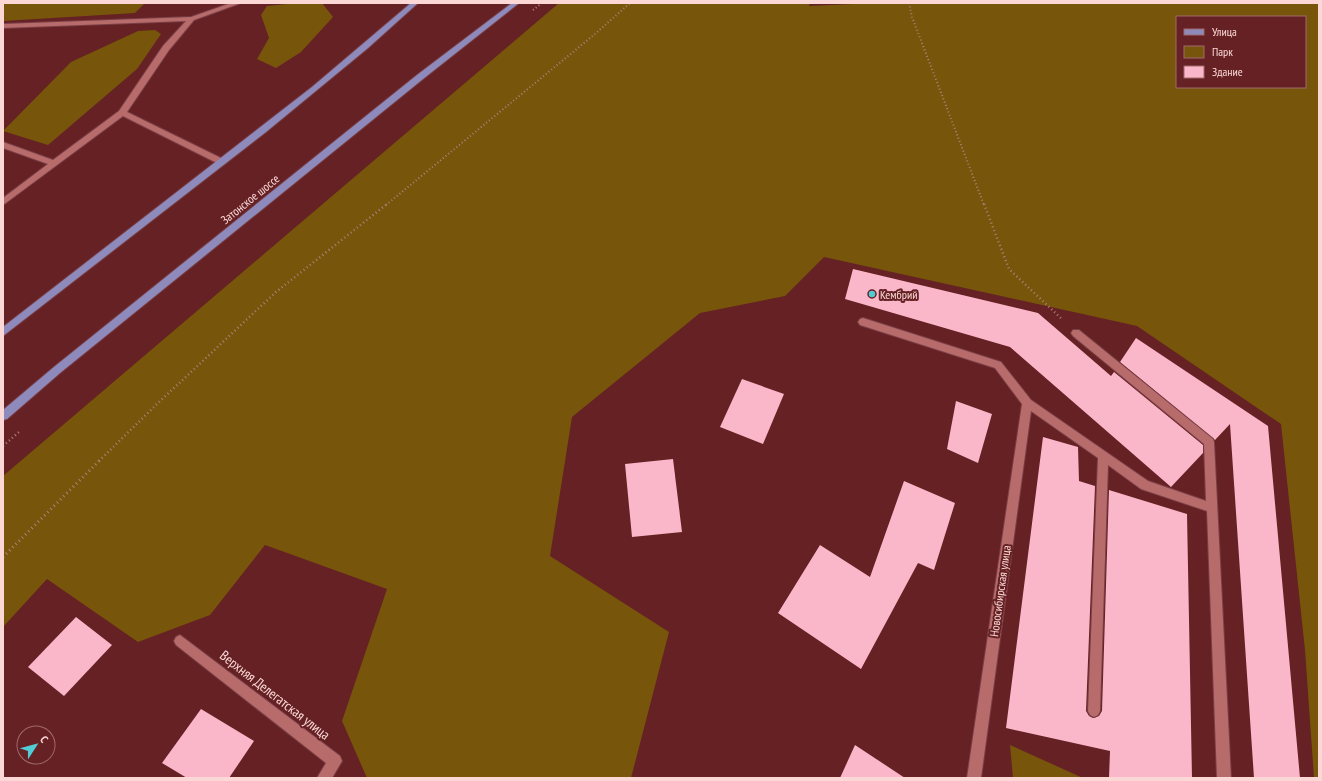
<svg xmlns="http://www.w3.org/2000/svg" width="1322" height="781" font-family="'PT Sans Narrow',sans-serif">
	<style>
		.green { fill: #77550b; fill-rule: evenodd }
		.building { fill: #fab7c9 }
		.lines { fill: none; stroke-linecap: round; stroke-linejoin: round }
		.minor-casing { stroke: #793e45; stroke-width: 2 }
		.major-casing { stroke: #793e45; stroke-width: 2 }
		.path-far2 { stroke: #b27f7f; stroke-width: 2; stroke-dasharray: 1 2.5; stroke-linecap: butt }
		.path-far1 { stroke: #b27f7f; stroke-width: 2.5; stroke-dasharray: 1 3; stroke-linecap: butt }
		.path { stroke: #b27f7f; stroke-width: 3; stroke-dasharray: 1 3.5; stroke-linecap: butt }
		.minor { fill: #b76b6a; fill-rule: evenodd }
		.major { fill: #8e8bbc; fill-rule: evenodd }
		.poi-dot { fill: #51ccd4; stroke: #652124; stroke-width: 1.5 }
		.labels { text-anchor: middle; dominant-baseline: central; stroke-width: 4; stroke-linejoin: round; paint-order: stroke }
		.street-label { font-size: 12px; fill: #fbd8d6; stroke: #652124 }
		.poi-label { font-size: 12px; fill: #fbd8d6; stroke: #652124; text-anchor: start }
		.near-street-label { font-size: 14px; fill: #fbd8d6; stroke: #652124 }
	</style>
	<rect width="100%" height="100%" fill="#652124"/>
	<!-- green -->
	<g class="green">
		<path d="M3,3H145L135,13L3,21Z"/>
		<path d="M297,3H322L333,17L301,52L276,68L257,59L269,38L261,15L267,6Z"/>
		<path d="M559,3H810L809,6L876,3H1319V778H1314L1305,650L1281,424L1137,326L824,257L785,296L700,313L572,417L550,556L669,632L631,778H367L342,721L387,589L265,545L210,615L138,642L47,579L3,627V476ZM1177,17H1305V87H1177Z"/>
		<path d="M155,30L161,34L137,69L48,145L3,131L71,62L138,31Z"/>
		<path d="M1010,745L1083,778H1013Z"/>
	</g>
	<!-- building -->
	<g class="building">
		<path d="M853,269L1038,313L1111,376L1114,372L1203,445V453L1171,487L1010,347L845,299Z"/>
		<path d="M1136,338L1268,426L1300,778H1254L1230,424L1215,440L1120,362Z"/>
		<path d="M742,379L784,394L763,444L720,427Z"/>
		<path d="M956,401L992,414L978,463L947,449Z"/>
		<path d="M1043,437L1078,447L1079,481L1095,486L1086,711L1089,716L1093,718L1099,716L1102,711L1109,490L1187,514L1192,778H1109L1110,751L1006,728Z"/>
		<path d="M673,459L682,532L632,537L625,464Z"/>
		<path d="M904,481L955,503L934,570L918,563L861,669L778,613L820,545L870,577Z"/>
		<path d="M76,617L112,645L64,696L28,667Z"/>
		<path d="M201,709L254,741L229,778H187L162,763Z"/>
		<path d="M855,745L905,778H840Z"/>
	</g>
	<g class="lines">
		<!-- minor casing -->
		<g class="minor-casing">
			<g id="minor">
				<path d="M231,3H241L194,20L169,50L127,112L225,160V164H219L123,116L3,205V198L48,164L3,148V142L53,160L119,111L163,46L186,21L3,28V24L191,17Z"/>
				<path d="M863,318L1001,362L1031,400L1148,481L1206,501L1204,444L1073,336L1071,333L1073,330H1079L1213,439L1214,442L1231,778H1217L1207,511L1141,489L1108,465L1100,711L1098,715L1094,717L1090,715L1088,711L1098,458L1031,411L981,778H967L1022,404L995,368L860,325L858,322L860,319Z"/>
				<path d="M180,635L340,756L342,761L332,778H317L326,763L176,645L174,641L176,637Z"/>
			</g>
		</g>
		<!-- major casing -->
		<g class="major-casing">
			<g id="major">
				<path d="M411,3H418L368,48L266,132L3,336V327L312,87Z"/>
				<path d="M512,3H519L423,79L60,373L7,419L3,420V410L54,367L417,75Z"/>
			</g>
		</g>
		<!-- path-far2 -->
		<g class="path-far2">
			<path d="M909,3L912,17L984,205"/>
			<path d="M533,10L542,3"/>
			<path d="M386,205L595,34L630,3"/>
		</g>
		<!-- path-far1 -->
		<g class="path-far1">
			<path d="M984,204L1009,269L1063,320"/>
			<path d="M3,446L19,432"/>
			<path d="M99,461L157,404L276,292L387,204"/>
		</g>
		<!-- path -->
		<path class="path" d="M3,557L100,460"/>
		<!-- minor -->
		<use href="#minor" class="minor"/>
		<!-- major -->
		<use href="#major" class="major"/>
	</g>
	<!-- markers -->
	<circle class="poi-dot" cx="872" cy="294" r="4"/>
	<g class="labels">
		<!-- street labels -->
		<g class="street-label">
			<text transform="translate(250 199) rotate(-39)">Затонское шоссе</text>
			<text transform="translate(1000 591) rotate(-82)">Новосибирская улица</text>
		</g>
		<!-- poi labels -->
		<g class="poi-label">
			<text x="880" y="294">Кембрий</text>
		</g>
		<!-- near-street labels -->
		<g class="near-street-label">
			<text transform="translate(275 695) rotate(38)">Верхняя Делегатская улица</text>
		</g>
	</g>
	<!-- border -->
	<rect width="1322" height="781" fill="none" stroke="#fbd8d6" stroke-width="8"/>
	<!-- legend -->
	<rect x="1176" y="16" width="130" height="72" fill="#652124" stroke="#a16a6b"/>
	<rect x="1184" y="29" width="20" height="6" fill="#8e8bbc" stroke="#a16a6b"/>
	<text x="1212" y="36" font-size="12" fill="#fbd8d6">Улица</text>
	<rect x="1184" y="46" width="20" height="12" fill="#77550b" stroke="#a16a6b"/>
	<text x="1212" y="56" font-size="12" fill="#fbd8d6">Парк</text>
	<rect x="1184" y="66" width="20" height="12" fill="#fab7c9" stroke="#a16a6b"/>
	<text x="1212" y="76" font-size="12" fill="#fbd8d6">Здание</text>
	<!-- north arrow -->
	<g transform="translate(36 745) rotate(54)"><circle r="19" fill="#652124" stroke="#a16a6b"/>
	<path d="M0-3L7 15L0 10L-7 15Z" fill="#51ccd4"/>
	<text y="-6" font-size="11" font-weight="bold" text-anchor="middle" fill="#fbd8d6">С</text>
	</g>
</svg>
